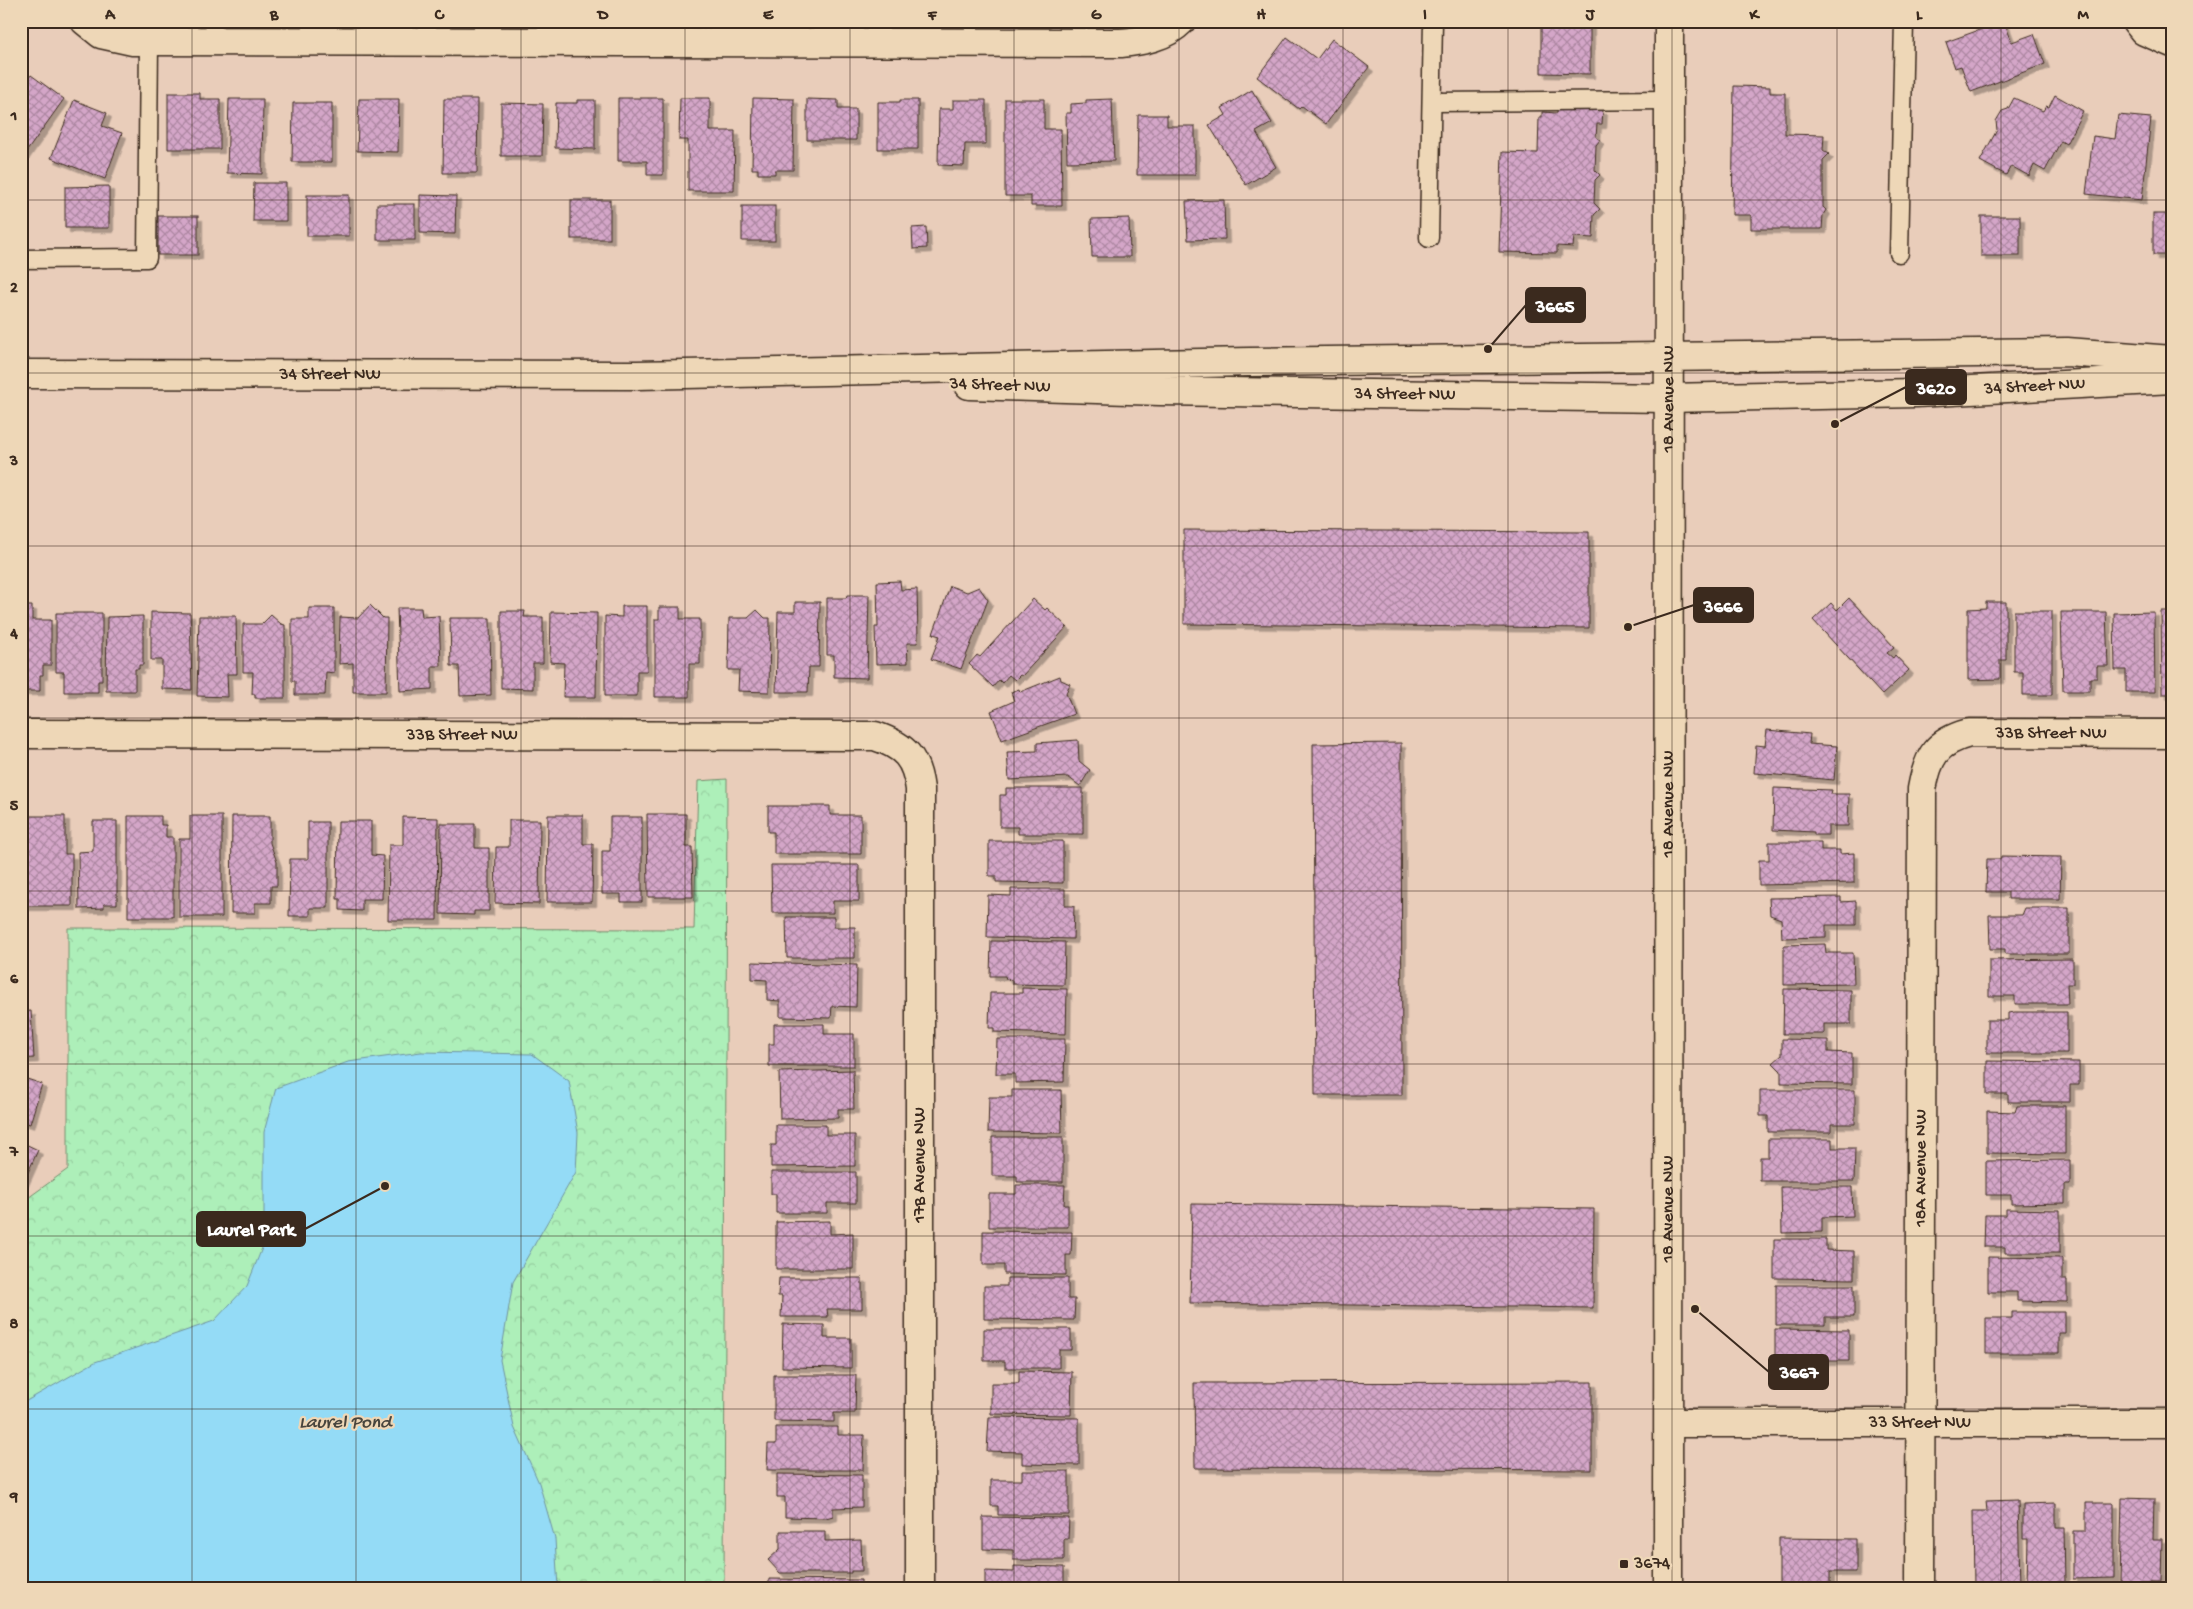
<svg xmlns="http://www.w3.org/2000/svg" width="2193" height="1609" font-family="'Gochi Hand',sans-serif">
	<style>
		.forest { fill: url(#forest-crowns); stroke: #748c6c }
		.water { fill: #94dbf6; stroke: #7094a0 }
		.building { fill: url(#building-cross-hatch); stroke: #3b2a1e; filter: url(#shadow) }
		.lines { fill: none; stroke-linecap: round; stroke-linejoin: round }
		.service-casing { stroke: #3b2a1e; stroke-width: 21 }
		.minor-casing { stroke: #3b2a1e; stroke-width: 31 }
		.tertiary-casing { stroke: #3b2a1e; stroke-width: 31 }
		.secondary-casing { stroke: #3b2a1e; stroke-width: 31 }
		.service { stroke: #eed7b7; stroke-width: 18 }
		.minor { stroke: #eed7b7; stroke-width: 28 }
		.tertiary { stroke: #eed7b7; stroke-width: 28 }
		.secondary { stroke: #eed7b7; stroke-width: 28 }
		.grid { fill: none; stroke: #3b2a1e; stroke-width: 1; stroke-opacity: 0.55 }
		.poi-dot { fill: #3b2a1e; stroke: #eed7b7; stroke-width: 2 }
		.labels { text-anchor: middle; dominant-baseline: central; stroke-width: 4.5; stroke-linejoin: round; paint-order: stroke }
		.street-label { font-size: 18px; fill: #3b2a1e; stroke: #eed7b7 }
		.poi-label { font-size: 18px; fill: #3b2a1e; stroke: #eed7b7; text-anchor: start }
		.water-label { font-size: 19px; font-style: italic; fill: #48453e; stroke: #eed7b7 }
		.leader { fill: none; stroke: #3b2a1e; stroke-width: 2 }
		.callout-dot { fill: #3b2a1e; stroke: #eed7b7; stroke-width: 2 }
		.callout { fill: #3b2a1e; stroke: #3b2a1e; stroke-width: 2 }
		.callout-label { font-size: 19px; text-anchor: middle; font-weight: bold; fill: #fff }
		.neatline { fill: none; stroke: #3b2a1e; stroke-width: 2 }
		.grid-label { font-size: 16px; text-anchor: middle; font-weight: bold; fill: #3b2a1e }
	</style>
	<defs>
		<pattern id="forest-crowns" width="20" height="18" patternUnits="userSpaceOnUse" patternTransform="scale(1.25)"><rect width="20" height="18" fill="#adefb9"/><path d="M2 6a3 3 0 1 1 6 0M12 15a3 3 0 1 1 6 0" fill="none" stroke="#96cd9f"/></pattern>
		<pattern id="building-cross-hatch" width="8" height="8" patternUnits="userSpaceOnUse" patternTransform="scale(1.25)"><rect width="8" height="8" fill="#d4a6c8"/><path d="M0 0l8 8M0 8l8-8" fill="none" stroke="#ad87a2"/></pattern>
		<filter id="shadow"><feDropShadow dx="4.5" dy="4.5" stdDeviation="0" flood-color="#0004"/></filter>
	</defs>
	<rect width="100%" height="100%" fill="#e9cdba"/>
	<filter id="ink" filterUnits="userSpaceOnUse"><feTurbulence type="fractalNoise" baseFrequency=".02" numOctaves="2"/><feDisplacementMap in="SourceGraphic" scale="10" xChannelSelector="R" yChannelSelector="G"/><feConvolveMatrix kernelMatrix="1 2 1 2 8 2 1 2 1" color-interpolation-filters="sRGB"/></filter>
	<g filter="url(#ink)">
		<!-- forest -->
		<path class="forest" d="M727,779L724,1588H21V1203L68,1169V928L694,929L698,781Z"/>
		<!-- water -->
		<path class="water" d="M421,1052L532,1054L569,1081L578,1133L576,1172L513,1282L500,1360L514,1427L539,1483L555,1539L558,1588H21V1404L95,1362L214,1321L247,1286L264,1243V1132L276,1088L348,1062Z"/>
		<!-- building -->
		<g class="building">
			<path d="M1541,21H1590V74L1541,73Z"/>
			<path d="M1751,21H1822V23Z"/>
			<path d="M2004,21L2012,42L2034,34L2045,64L1971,92L1961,66L1955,68L1946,42Z"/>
			<path d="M1287,37L1317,59L1332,39L1369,67L1326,124L1302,106L1299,109L1257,77Z"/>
			<path d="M31,75L64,99L22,158L21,88Z"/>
			<path d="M1734,86L1770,87V93H1785V134L1824,135L1823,150L1829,154L1823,160V207L1826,210L1823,215L1822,229H1751V215H1732Z"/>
			<path d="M1252,90L1272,123L1256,132L1276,167L1246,185L1209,125L1226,115L1222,108Z"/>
			<path d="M168,93H200V99H220V149H168Z"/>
			<path d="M2055,95L2083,111L2066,144L2061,141L2045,171L2034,165L2029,176L2011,166L2006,175L1980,161L1997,130L1996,121L2002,111L2008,109L2014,98L2043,111L2046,106L2049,107Z"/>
			<path d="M618,98H663V175H647V161H618Z"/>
			<path d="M680,98H710V131H735L734,191H688V140H679Z"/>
			<path d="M753,98L794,99L793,170H775V174H758V169H752Z"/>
			<path d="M229,99H263L262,174L227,173Z"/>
			<path d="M359,99H399L398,152L357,151Z"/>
			<path d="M444,99H478L477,173H443Z"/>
			<path d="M807,99L838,100V109H856V140H807Z"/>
			<path d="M1005,99H1044V129H1061L1062,206H1031V196H1005Z"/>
			<path d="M1112,99L1114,161L1067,162L1066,113H1071V104L1086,103V100Z"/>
			<path d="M74,100L107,113L102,126L122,133L105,179L51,158Z"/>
			<path d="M577,100H595V149L555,148L556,103H577Z"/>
			<path d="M900,100H918V149H878V102H900Z"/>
			<path d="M953,100H986V144H965L964,166L938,165L939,109H953Z"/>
			<path d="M293,103H332V162H292Z"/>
			<path d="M501,103L543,104L542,156H501Z"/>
			<path d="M1557,109L1603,110L1602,124H1597L1596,137L1600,140L1596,145L1595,170L1600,175L1595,180L1594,203L1600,209L1594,215L1593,238L1574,237L1573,247L1557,246V253L1499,252L1502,152L1538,153L1539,117H1542V112L1557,113Z"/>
			<path d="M1138,115H1167V126H1195V175H1137Z"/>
			<path d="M2118,115L2151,118L2142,200L2086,194L2093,136L2115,139Z"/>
			<path d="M254,183H286V221H253Z"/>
			<path d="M109,186V228H65V187Z"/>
			<rect x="307" y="195" width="42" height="41"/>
			<path d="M420,195L456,196L455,234L420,233Z"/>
			<rect x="571" y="200" width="39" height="39"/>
			<path d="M1224,200L1225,239L1188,240L1186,201Z"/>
			<rect x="377" y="204" width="38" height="36"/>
			<rect x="742" y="206" width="33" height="35"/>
			<rect x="2153" y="214" width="19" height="41"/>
			<rect x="158" y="216" width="40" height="39"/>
			<rect x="1981" y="216" width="39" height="40"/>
			<path d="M1129,218L1130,257H1092L1091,219Z"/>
			<path d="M926,227L927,248L913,249L912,228Z"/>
			<path d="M1184,530L1589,532V628L1184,624Z"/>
			<path d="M900,581L901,590L917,589L918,639L917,643H907L908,663L876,664L875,627H878L877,582Z"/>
			<path d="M950,586L967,592L979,587L988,600L961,669L931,659L940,636L933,634Z"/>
			<path d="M847,595H869L867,678L834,677V655H827V598H846Z"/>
			<path d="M1849,598L1894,647L1887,653L1893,658L1895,655L1909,670L1882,695L1813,620L1831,603L1837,610Z"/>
			<path d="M1033,599L1045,610L1047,608L1067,627L1022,676L1020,675L1015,680L1009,675L1002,683L999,680L993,687L969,664L977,655L980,657Z"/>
			<path d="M795,602H820L819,667H809L808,692H776L778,612H795Z"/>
			<path d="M1986,602H2006V660H2000V679L1968,680V609L1986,608Z"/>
			<path d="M370,605L383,618H387L386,692H353V663L339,664L340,617L358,618Z"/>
			<path d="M21,606H32V620H51V665H43V675H40V691H21Z"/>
			<path d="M622,606H647V671H637V696H605V616L622,617Z"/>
			<path d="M659,607H680V619H700V664H689V697H655V619H659Z"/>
			<path d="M309,608H334V673L326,672L325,695H295V681H292V619H309Z"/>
			<path d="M397,608H421L422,617L439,616L441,666H432V689L400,691Z"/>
			<path d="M757,610L765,618H770L769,692L738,691L739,670H728L729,618H748Z"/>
			<path d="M501,611H525L524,617H543V663H533V689L501,688Z"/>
			<path d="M2014,611H2052V695H2023V672H2014Z"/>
			<path d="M2161,611H2172V694H2162Z"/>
			<path d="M151,612L190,613L192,690L162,689V660H151Z"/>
			<path d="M551,612L597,613L596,697H563L564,663L550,662Z"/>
			<path d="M2061,612H2106L2108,666H2097V678H2090V691H2063Z"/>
			<path d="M2154,612L2155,692H2126V670H2115L2114,613Z"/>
			<path d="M56,613H102V681H98V692H64V672H56Z"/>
			<path d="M271,615L281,624L285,625V698H255V694H252L253,672H243V624H262Z"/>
			<path d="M143,616V665H139V669H135V691H106L107,617Z"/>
			<path d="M199,616H236L237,674H227L228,697L197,696Z"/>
			<path d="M450,618H490L491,695L460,696L459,666H451Z"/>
			<path d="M1060,676L1061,680L1070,684L1066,693L1074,714L1002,740L991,711L1014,701L1011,692L1019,689L1020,692Z"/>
			<path d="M1767,730L1810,734L1809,744L1837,746L1834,780L1754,773L1756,745L1765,746Z"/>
			<path d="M1078,740L1079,761L1090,770L1080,786L1068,777L1009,780L1007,752L1037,751V743Z"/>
			<path d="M1401,743L1402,1095H1315L1313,744Z"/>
			<path d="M1006,788H1083V834H1018V827H1000V795H1006Z"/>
			<path d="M1774,788L1832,790L1831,794H1849L1848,826H1828V835H1814V832L1773,830Z"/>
			<path d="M768,806H830V815H861V854H774V832H768Z"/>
			<path d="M647,814H686V847H692L693,897H648Z"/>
			<path d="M548,815H583V844H593L592,902H547Z"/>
			<path d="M24,816H65V854H72V906H24Z"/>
			<path d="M128,816H161V825H166V837H173V917H128Z"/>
			<path d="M190,816H222V917H179V839H190Z"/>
			<path d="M232,816H270V843L277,862V886H271V903H255V913H231Z"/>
			<path d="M403,817L438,818L437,920H388L389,845H403Z"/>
			<path d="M610,817H642V902H621V894H602V851H610Z"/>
			<path d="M509,820H540L539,904L495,903L496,847H509Z"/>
			<path d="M93,821H117V904H104V908L79,909L78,852L93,851Z"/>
			<path d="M338,821H371V855L383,856L382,899H362V911L340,910V899H337Z"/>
			<path d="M308,822H328V908H310V916H289L290,859H308Z"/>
			<path d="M441,824H475V848H489V911H474V915L440,914Z"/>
			<path d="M989,841H1063V883L996,882V876H989Z"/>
			<path d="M1769,842H1821V850H1840V854L1854,853V883L1759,885V860H1769Z"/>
			<path d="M2001,856L2061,857L2060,899H2008V892H1986L1987,859H2001Z"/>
			<path d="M771,865H859V901H833V913H772Z"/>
			<path d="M1011,889H1065V906H1074L1073,939L987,937L988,895L1011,896Z"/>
			<path d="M1841,897V902L1856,901V925H1826V937L1782,938L1781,919L1770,915L1769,898Z"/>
			<path d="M2025,908H2069V954H2005V949H1990L1989,915H2022Z"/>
			<path d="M786,917H834V927H855V958H787Z"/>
			<path d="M991,941L1065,942L1064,985L1012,984V980L1006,979L1005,976H990Z"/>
			<path d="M1825,944L1826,953H1853L1854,984L1784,985V945Z"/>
			<path d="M2073,959V984H2067L2068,1004H2015V996H1989V960Z"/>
			<path d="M752,962L857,965L856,1007L832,1006L831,1018L780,1017V1001L767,1000V980L752,979Z"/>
			<path d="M1022,988L1067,989L1066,1034L994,1032V1028H989L990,993H1022Z"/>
			<path d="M1784,989L1851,990V1024H1824V1034H1783Z"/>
			<path d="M31,1011L34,1058L21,1059V1012Z"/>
			<path d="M2015,1012H2067V1053H1987V1020H2008V1013Z"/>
			<path d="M774,1024H824V1034H854V1066H769V1044H774Z"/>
			<path d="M997,1039H1065L1064,1082L1015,1083V1074H996Z"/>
			<path d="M1782,1039L1828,1040V1052L1852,1053V1084L1781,1083V1071L1773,1063L1782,1055Z"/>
			<path d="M1987,1061L2079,1062V1085H2070V1102H2008V1094H1987Z"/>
			<path d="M853,1070L854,1109H838V1118L780,1119L779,1072Z"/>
			<path d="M21,1077L42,1084L30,1124L21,1121Z"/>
			<path d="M1012,1090H1061L1062,1133L988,1132L989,1097H1012Z"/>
			<path d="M1760,1090H1855V1124H1831V1132H1768V1116H1760Z"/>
			<path d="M2017,1106H2065V1154L1987,1153V1111L2015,1112Z"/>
			<rect x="2169" y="1124" width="3" height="23"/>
			<path d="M776,1125H826V1135H855V1166L771,1167V1145H776Z"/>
			<path d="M992,1137H1063V1182H1017V1176H992Z"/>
			<path d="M1768,1139H1832V1148H1855L1854,1181H1760V1157H1768Z"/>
			<path d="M21,1142L38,1150L21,1188Z"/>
			<path d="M2070,1160V1184H2065V1203L2011,1204V1195H1986V1161Z"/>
			<path d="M771,1172H856V1203H827V1213H776V1194H771Z"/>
			<path d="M1016,1185H1065L1064,1205H1068V1227H989V1194H1016Z"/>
			<path d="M1781,1187H1852L1853,1216L1822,1217V1232L1782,1233Z"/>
			<path d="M1192,1204L1594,1209L1593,1308L1190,1303Z"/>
			<path d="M2006,1209L2060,1210V1253H2005V1247H1984L1985,1215H2006Z"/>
			<path d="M830,1221V1234L853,1233V1269H776V1222Z"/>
			<path d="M2167,1221H2172V1249H2168Z"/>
			<path d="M983,1231L1072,1232L1071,1255H1066V1275L1004,1274V1265H983Z"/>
			<path d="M1774,1239H1826V1250L1854,1251V1279L1774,1278Z"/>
			<rect x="2167" y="1252" width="5" height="24"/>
			<path d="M1988,1257L2062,1258V1280H2067V1302L2017,1301V1292H1988Z"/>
			<path d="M779,1278H862V1309H827L828,1317H781L782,1296H778Z"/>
			<path d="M1007,1278H1068V1299H1075L1074,1320L984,1319V1286H1007Z"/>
			<path d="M1776,1285H1854V1317H1825V1325H1776Z"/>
			<path d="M2012,1312H2065V1333H2059V1353H1986V1318H2012Z"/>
			<path d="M783,1324L824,1325V1338H851V1368L782,1367Z"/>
			<path d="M984,1329H1071V1350H1059V1368H1005V1361H984Z"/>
			<path d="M1775,1329L1849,1330V1361H1824V1363L1817,1368V1372H1775Z"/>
			<path d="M1019,1371L1072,1372L1071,1415L991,1414V1383H1019Z"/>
			<path d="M774,1375H856L855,1413H834V1422L774,1421Z"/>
			<path d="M1592,1382V1470L1195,1468L1194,1383Z"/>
			<path d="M989,1417L1079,1418V1465L1022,1464V1452L987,1451Z"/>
			<path d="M776,1427H838V1435H864L863,1470H767L768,1444H776Z"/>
			<path d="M1022,1471H1069V1515H998V1506H991V1480H1022Z"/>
			<path d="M777,1474L862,1475V1507L833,1508V1516L826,1518L785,1517V1497H777Z"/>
			<path d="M2122,1498L2154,1499L2153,1539H2162L2161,1582L2120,1581Z"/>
			<path d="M2018,1500L2020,1586L1974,1588L1973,1511H1987L1986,1501Z"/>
			<path d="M2056,1503V1528H2064L2065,1582H2027L2028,1539H2023V1504Z"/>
			<path d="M2086,1503H2114V1578L2073,1579V1531H2086Z"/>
			<path d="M983,1517L1069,1518L1068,1539H1064V1560H1013V1550L983,1549Z"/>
			<path d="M2171,1529H2172V1582H2169Z"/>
			<path d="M780,1531H825V1541L861,1540L862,1571H851V1573H780L768,1560L780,1549Z"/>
			<path d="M1779,1538L1856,1539V1572H1830V1584H1779Z"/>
			<path d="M1014,1566L1064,1567V1588H985V1571L1014,1572Z"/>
			<path d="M769,1579L861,1580V1588H769Z"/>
		</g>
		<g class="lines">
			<!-- service casing -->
			<g class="service-casing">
				<g id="service">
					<path d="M1432,102L1668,100"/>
					<path d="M1429,238L1433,21"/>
					<path d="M1899,253L1904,21"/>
					<path d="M21,259L147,258L149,41"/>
				</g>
			</g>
			<!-- minor casing -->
			<g class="minor-casing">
				<g id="minor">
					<path d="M85,21L101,34L133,41L1121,43C1142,41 1165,37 1181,21"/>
					<path d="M2136,21L2144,31L2172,43"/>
					<path id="s1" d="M21,734L875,736C905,746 916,758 920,789V1588"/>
					<path id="s2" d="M1669,1423H2172"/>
					<path id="s3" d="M1920,1588L1922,789C1928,756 1936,742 1969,733L2172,734"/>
				</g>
			</g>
			<!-- tertiary casing -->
			<g class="tertiary-casing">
				<g id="tertiary">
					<path id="s4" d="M1668,1588L1669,21"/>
				</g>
			</g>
			<!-- secondary casing -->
			<g class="secondary-casing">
				<g id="secondary">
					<path id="s5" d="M21,374L637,375L1249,362L2067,352L2172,360"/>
					<path id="s6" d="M969,385L1160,391L1668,398L1916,393L2172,379"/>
				</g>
			</g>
			<!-- service -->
			<use href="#service" class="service"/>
			<!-- minor -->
			<use href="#minor" class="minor"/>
			<!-- tertiary -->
			<use href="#tertiary" class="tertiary"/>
			<!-- secondary -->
			<use href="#secondary" class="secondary"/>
		</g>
	</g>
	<!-- grid -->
	<path class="grid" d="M192,21V1588M356,21V1588M521,21V1588M685,21V1588M850,21V1588M1014,21V1588M1179,21V1588M1343,21V1588M1508,21V1588M1672,21V1588M1837,21V1588M2001,21V1588M21,200H2172M21,373H2172M21,546H2172M21,718H2172M21,891H2172M21,1064H2172M21,1236H2172M21,1409H2172"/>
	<!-- markers -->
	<rect class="poi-dot" x="1619" y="1559" width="10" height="10" rx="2.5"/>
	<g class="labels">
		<!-- street labels -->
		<g class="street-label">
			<text stroke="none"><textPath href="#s5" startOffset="309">34 Street NW</textPath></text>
			<text transform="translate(1000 386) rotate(2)">34 Street NW</text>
			<text stroke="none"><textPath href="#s6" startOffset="1066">34 Street NW</textPath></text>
			<text stroke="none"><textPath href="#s6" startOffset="436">34 Street NW</textPath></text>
			<text stroke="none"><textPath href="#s4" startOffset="1189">18 Avenue NW</textPath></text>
			<text stroke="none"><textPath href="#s3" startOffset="960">33B Street NW</textPath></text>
			<text stroke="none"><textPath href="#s1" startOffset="441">33B Street NW</textPath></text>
			<text stroke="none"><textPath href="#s4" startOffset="784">18 Avenue NW</textPath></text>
			<text transform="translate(920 1165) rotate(-90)">17B Avenue NW</text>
			<text stroke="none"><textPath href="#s3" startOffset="420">18A Avenue NW</textPath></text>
			<text stroke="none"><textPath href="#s4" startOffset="379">18 Avenue NW</textPath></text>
			<text stroke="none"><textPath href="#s2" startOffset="251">33 Street NW</textPath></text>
		</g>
		<!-- poi labels -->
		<g class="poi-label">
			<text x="1634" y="1564">3674</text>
		</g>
		<!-- water labels -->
		<g class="water-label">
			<text x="345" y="1423">Laurel Pond</text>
		</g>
	</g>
	<!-- callouts -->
	<path class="leader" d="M1488 349L1526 305M1835 424L1906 387M1628 627L1694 605M385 1186L305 1229M1695 1309L1769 1372"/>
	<g class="callout-dot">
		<circle cx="1488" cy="349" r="5"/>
		<circle cx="1835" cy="424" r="5"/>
		<circle cx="1628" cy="627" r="5"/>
		<circle cx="385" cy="1186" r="5"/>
		<circle cx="1695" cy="1309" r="5"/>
	</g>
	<g class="callout">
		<rect x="1526" y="288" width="59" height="34" rx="5"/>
		<rect x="1906" y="370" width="60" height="34" rx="5"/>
		<rect x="1694" y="588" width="59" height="34" rx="5"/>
		<rect x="197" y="1212" width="108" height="34" rx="5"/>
		<rect x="1769" y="1355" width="59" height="34" rx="5"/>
	</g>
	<g class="callout-label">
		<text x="1555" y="312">3665</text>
		<text x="1936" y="394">3620</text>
		<text x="1723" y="612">3666</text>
		<text x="251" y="1235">Laurel Park</text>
		<text x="1799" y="1378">3667</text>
	</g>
	<!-- margin -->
	<rect width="2193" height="1609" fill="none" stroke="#eed7b7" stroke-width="55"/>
	<rect x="28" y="28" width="2138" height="1554" class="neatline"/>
	<g class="grid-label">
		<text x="110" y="19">A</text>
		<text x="274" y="19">B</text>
		<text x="439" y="19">C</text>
		<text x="603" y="19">D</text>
		<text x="768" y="19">E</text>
		<text x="932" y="19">F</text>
		<text x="1096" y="19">G</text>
		<text x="1261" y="19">H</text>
		<text x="1425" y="19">I</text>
		<text x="1590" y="19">J</text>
		<text x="1754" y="19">K</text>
		<text x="1919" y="19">L</text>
		<text x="2083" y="19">M</text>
		<text x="14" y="120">1</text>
		<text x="14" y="292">2</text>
		<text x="14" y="465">3</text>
		<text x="14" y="638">4</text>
		<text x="14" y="810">5</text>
		<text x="14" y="983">6</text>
		<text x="14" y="1156">7</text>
		<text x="14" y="1328">8</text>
		<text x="14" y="1501">9</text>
	</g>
</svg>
